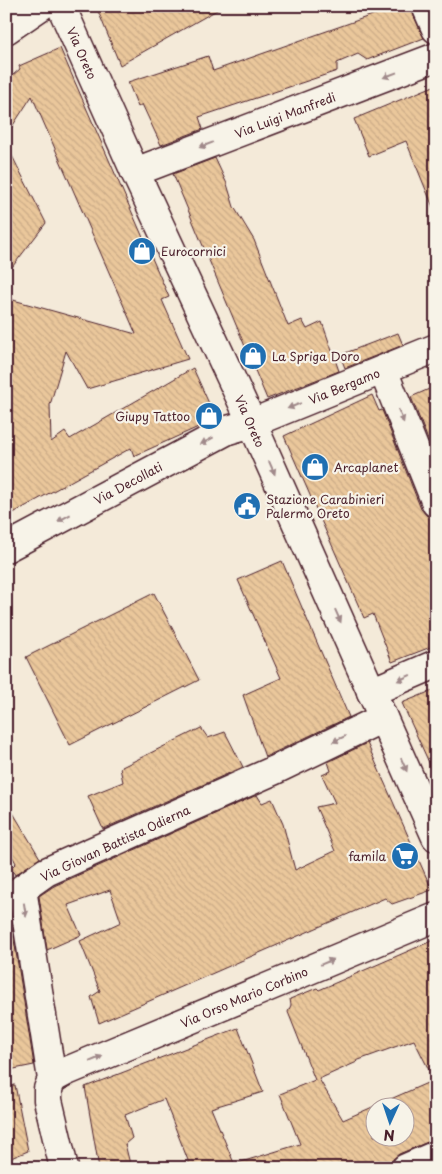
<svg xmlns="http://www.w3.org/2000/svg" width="442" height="1174" font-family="'Playpen Sans',sans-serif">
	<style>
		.building { fill: url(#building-back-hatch); stroke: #4a1f2b; fill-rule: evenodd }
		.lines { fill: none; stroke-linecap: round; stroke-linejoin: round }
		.minor-casing { stroke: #4a1f2b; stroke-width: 31 }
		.tertiary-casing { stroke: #4a1f2b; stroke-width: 31 }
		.minor { stroke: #f7f3e8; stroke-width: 28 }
		.tertiary { stroke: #f7f3e8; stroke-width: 28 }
		.oneway { fill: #a0898a }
		.labels { text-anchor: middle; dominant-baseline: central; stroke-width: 4.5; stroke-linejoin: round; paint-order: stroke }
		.street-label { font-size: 12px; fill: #4a1f2b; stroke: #f7f3e8 }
		.poi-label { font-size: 12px; fill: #4a1f2b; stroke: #f7f3e8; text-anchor: start }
	</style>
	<defs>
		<pattern id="building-back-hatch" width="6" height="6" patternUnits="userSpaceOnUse" patternTransform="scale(1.25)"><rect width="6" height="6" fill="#eac79b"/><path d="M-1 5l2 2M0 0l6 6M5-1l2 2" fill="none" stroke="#caaa86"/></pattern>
	</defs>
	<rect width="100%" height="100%" fill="#f4ead9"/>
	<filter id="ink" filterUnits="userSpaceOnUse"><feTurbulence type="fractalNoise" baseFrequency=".02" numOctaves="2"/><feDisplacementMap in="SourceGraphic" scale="10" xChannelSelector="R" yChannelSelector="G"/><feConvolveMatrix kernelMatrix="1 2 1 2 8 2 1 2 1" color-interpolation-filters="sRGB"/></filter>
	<g filter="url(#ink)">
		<!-- building -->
		<g class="building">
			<path d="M96,6H224L120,65Z"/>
			<path d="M378,6H411L412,12L424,38L367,60L358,54L337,63V71L199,117L203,129L161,145L142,104L138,107L128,82L208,56L213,71L381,12Z"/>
			<path d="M60,48L169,297L162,300L188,359L87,389L66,351L50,405L51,442L65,432L70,439L193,368L216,419L134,456L131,448L6,517V298L136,334L32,96L6,136V81L20,69L19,66Z"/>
			<path d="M436,85V212H435L406,141L369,156L354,119Z"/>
			<path d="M6,144L46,223L6,275Z"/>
			<path d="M215,158L227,184L234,207L254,240L288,326L302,320L307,329L322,322L339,371L267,399L173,174Z"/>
			<path d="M398,333L403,345L345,368L340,355Z"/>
			<path d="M436,386V460L411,397Z"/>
			<path d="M372,395L379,411L382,410L421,509L427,516L436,518V645L392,662L373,614L364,618L284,436Z"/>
			<path d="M282,561L349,717L265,757L243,695L281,678L238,580Z"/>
			<path d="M154,593L199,680L70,745L26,657Z"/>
			<path d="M436,689V778L402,703Z"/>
			<path d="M201,728L208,738L225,732L243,767L103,829L88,796L123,782L120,768Z"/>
			<path d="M367,743L432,890L392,904L385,898L99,1023L91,997L100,991L80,941L121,922L110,890L68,905L81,935L47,950L39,896L54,886L257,795L262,803L272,799L283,824L295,870L335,851L316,807L335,803L322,775L331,771L328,762Z"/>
			<path d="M6,801L40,858L15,875L11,868L16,863L6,845Z"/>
			<path d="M6,908H9L34,1065L9,1070L6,1056Z"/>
			<path d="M436,939V1140L430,1141L399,1154L393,1159L391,1168H239L238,1163L300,1144L280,1094L315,1080L288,1012L291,1005L290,999L317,988L319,990ZM414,1040L434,1080L343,1120L319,1079L357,1062L356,1061ZM374,1106H404V1136H374Z"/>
			<path d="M238,1028L263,1092L211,1108L236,1168H191L164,1099L125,1115L132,1138L125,1144L131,1168H99L85,1087Z"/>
			<path d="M15,1085L28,1151L6,1160V1086Z"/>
		</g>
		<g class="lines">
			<!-- minor casing -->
			<g class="minor-casing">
				<g id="minor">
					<path d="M426,6L436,29"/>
					<path d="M6,30L41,6"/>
					<path d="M135,172L436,57"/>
					<path d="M383,370L436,503"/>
					<path d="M6,548L228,430L252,423L436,348"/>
					<path d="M371,692L436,664"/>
					<path d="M52,1079L67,1071L436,917"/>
					<path d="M64,1168L48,1100V1089L52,1079L22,889L46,872L275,770L383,718"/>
					<path d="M406,1168L436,1155"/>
				</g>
			</g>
			<!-- tertiary casing -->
			<g class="tertiary-casing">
				<path id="tertiary" d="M61,6L135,172L252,423L436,837"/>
			</g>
			<!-- minor -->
			<use href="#minor" class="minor"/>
			<!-- tertiary -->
			<use href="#tertiary" class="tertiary"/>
		</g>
		<!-- one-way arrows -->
		<defs><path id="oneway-solid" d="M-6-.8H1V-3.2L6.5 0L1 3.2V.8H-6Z" transform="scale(1.25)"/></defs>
		<g class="oneway">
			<use href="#oneway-solid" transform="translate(390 75) rotate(159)"/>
			<use href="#oneway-solid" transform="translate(206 145) rotate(159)"/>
			<use href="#oneway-solid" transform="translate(294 406) rotate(158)"/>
			<use href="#oneway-solid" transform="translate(401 416) rotate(68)"/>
			<use href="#oneway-solid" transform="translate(207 441) rotate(152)"/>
			<use href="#oneway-solid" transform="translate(272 468) rotate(66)"/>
			<use href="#oneway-solid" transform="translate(64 518) rotate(152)"/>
			<use href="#oneway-solid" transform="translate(338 616) rotate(66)"/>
			<use href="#oneway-solid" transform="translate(404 678) rotate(156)"/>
			<use href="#oneway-solid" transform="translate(339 739) rotate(155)"/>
			<use href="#oneway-solid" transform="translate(404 765) rotate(66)"/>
			<use href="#oneway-solid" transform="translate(25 910) rotate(81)"/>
			<use href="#oneway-solid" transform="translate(327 962) rotate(-23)"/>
			<use href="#oneway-solid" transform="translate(96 1059) rotate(-23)"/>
		</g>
	</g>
	<!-- icons -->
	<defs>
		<g id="shop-disc" transform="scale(1.4375)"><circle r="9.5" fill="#1f6fb2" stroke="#f7f3e8"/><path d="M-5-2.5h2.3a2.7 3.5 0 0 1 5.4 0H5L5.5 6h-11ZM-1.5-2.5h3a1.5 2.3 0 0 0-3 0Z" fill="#fff"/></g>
		<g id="civic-disc" transform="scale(1.4375)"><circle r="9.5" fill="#1f6fb2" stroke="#f7f3e8"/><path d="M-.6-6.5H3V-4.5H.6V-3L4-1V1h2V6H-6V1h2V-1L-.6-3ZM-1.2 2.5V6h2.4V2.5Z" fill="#fff"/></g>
		<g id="supermarket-disc" transform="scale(1.4375)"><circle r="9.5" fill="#1f6fb2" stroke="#f7f3e8"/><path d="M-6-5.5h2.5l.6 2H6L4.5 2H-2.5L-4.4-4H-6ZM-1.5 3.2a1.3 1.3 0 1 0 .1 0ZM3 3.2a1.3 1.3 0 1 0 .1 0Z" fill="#fff"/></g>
	</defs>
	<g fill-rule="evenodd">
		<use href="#shop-disc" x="142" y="251"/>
		<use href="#shop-disc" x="253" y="356"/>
		<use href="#shop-disc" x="209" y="416"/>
		<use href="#shop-disc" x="315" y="467"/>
		<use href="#civic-disc" x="247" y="506"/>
		<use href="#supermarket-disc" x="405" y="856"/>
	</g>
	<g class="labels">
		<!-- street labels -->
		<g class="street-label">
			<text transform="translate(82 53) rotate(66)">Via Oreto</text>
			<text transform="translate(285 115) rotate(-21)">Via Luigi Manfredi</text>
			<text transform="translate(344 386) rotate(-22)">Via Bergamo</text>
			<text transform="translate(250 421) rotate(66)">Via Oreto</text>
			<text transform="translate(128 483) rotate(-28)">Via Decollati</text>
			<text transform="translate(115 843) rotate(-25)">Via Giovan Battista Odierna</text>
			<text transform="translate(244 997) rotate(-23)">Via Orso Mario Corbino</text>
		</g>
		<!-- poi labels -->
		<g class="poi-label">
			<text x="161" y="251">Eurocornici</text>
			<text x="272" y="356">La Spriga Doro</text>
			<text x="190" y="416" text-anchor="end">Giupy Tattoo</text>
			<text x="334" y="467">Arcaplanet</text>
			<text x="266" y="499">Stazione Carabinieri<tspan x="266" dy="14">Palermo Oreto</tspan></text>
			<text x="386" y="856" text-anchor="end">famila</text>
		</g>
	</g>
	<!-- margin -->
	<rect width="442" height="1174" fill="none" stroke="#f7f3e8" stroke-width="25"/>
	<rect x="12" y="12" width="417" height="1149" fill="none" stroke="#4a1f2b" stroke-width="2" filter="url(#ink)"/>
	<!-- north arrow -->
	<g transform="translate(390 1122) rotate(183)"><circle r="24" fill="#f7f3e8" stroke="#b29e9c"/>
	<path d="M0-4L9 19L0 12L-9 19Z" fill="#1f6fb2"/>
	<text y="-8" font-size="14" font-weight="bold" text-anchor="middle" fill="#4a1f2b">N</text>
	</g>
</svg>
